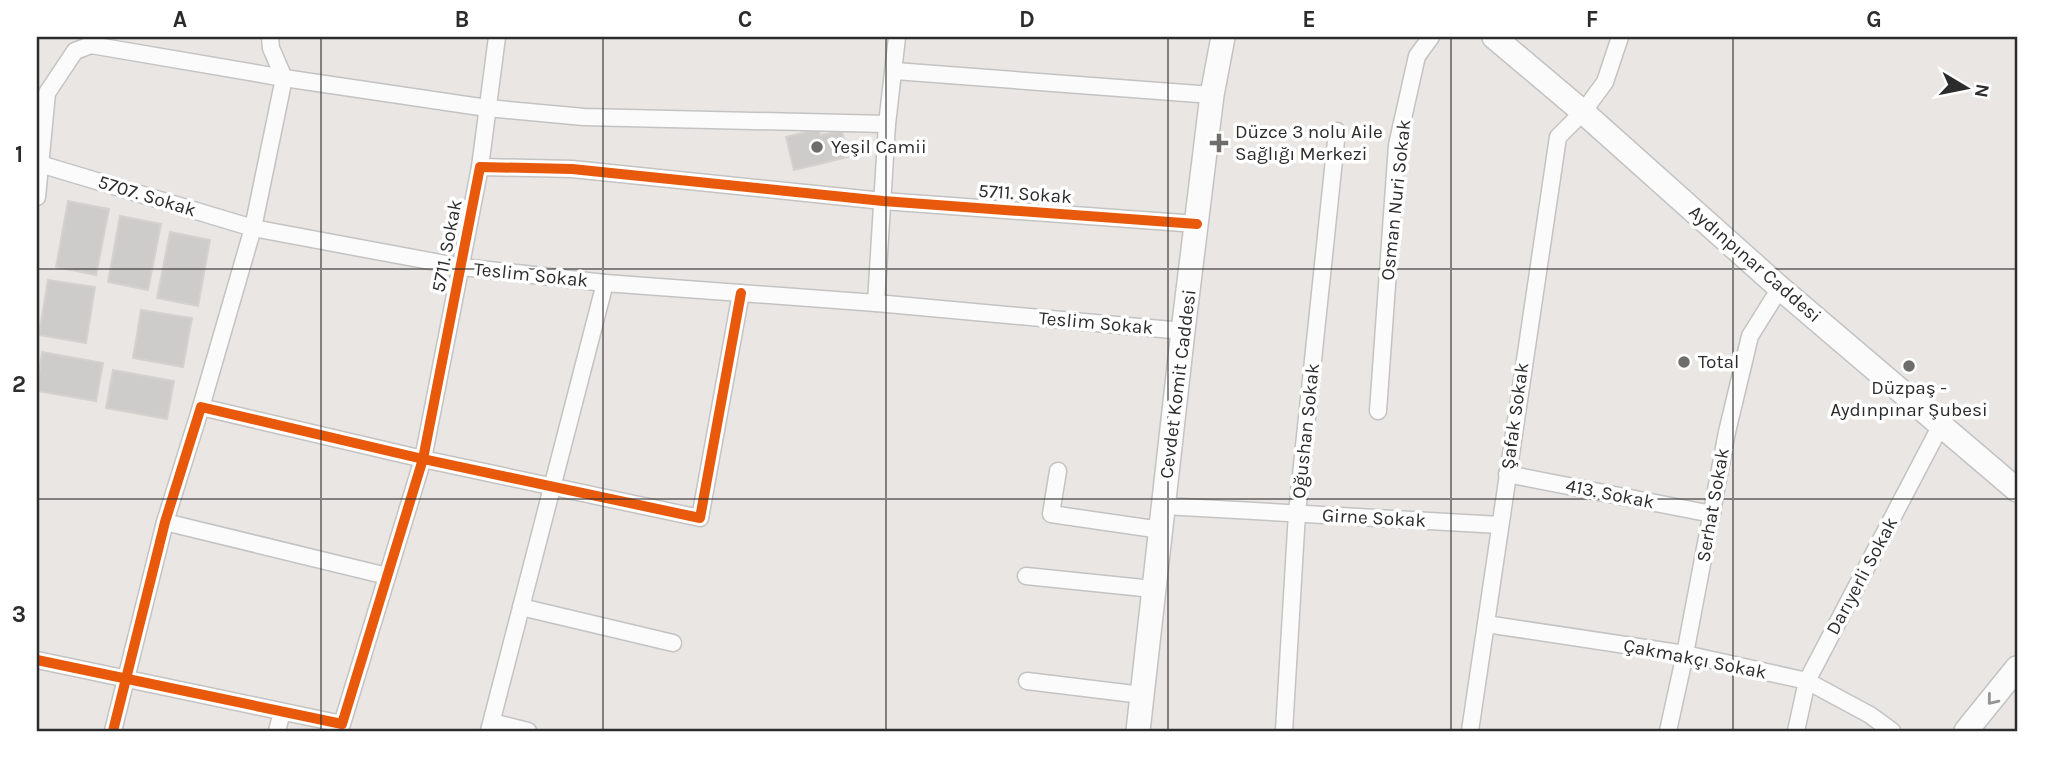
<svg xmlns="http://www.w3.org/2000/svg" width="2054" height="768" font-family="Karla,sans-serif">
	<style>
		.building { fill: #ceccca; stroke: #d4d2cf; stroke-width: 2 }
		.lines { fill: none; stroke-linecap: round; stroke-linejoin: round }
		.street-casing { stroke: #c4c3c3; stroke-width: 19 }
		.secondary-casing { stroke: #c4c3c3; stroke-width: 26 }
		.street { stroke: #fcfbfb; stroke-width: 16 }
		.secondary { stroke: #fcfbfb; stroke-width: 23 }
		.cycleway-casing { stroke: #fff; stroke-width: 15 }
		.cycleway { stroke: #e8590c; stroke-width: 10 }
		.oneway { stroke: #949494 }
		.grid { fill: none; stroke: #2c2c2c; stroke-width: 2; stroke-opacity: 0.55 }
		.poi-dot { fill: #6e6d6c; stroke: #fff; stroke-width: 2.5 }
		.labels { text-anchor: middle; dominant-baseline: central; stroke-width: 7; stroke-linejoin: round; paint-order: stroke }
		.poi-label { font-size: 19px; fill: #2c2c2c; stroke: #fff; text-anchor: start }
		.street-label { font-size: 19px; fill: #2c2c2c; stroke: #fff }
		.neatline { fill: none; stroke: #2c2c2c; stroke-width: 2.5 }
		.grid-label { font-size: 23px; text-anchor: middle; font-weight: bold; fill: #2c2c2c }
	</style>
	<rect width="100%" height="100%" fill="#e9e6e3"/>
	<!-- building -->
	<g class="building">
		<path d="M819,129L820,135L842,131L848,157L794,170L786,137Z"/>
		<path d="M68,201L109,209L96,275L56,267Z"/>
		<path d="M120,216L161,224L148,290L108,282Z"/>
		<path d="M170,232L210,240L198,306L157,298Z"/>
		<path d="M48,280L95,287L86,343L39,335Z"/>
		<path d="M141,310L192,318L183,367L133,358Z"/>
		<path d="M42,352L103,363L96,401L37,391Z"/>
		<path d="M113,370L174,381L167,419L106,408Z"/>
	</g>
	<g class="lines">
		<!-- street casing -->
		<g class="street-casing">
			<g id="street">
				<path d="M270,37L271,48L284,78L487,108L584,117L887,124"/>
				<path d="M895,71L1212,95"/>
				<path d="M40,164L253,228L201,407"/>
				<path d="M480,167L497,37"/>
				<path d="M37,197L47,93L75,51L91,45L284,78L253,228L462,267L605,283L876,303L1183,331"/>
				<path d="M876,303L887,124L897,37"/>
				<path d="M1378,411L1397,145L1417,56L1431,37"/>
				<path d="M1058,471L1051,514L1161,530"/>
				<path d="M1507,474L1712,514"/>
				<path d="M1164,506L1500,525"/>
				<path d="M165,522L387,576"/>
				<path d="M1026,576L1153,589"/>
				<path d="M521,607L673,643"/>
				<path d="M1486,624L1685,654L1807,681L1870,715L1892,731"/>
				<path d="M37,660L342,724L423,459L480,167L572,169L883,201L1197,224"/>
				<path d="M1027,681L1142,695"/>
				<path d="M492,722L528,731"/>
				<path d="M113,731L165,522L201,407L423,459L700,518L741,293"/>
				<path d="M277,731L282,712"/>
				<path d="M489,731L605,283"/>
				<path d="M1284,731L1297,513L1337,131"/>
				<path d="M1470,731L1558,137L1583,112L1605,82L1620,37"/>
				<path d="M1668,731L1685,654L1727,432L1750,336L1780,288"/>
				<path d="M1796,731L1807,681L1941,425"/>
			</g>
		</g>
		<!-- secondary casing -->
		<g class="secondary-casing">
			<g id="secondary">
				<path d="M1494,37L1583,112L1780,288L2017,490"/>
				<path d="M1138,731L1183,331L1212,95L1223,37"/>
				<path d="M1966,731L2017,668"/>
			</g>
		</g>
		<!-- street -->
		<use href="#street" class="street"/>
		<!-- secondary -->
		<use href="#secondary" class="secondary"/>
		<!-- cycleway casing -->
		<g class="cycleway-casing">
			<g id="cycleway">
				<path d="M37,660L342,724L423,459L480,167L572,169L883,201L1197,224"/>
				<path d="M113,731L165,522L201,407L423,459L700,518L741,293"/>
			</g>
		</g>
		<!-- cycleway -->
		<use href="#cycleway" class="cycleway"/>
	</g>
	<!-- one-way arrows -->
	<defs><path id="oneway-chevron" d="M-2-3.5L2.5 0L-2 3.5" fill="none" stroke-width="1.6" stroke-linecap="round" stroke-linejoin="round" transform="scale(1.75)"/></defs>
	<use class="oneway" href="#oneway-chevron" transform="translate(1992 700) rotate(129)"/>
	<!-- grid -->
	<path class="grid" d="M321,37V731M603,37V731M886,37V731M1168,37V731M1451,37V731M1733,37V731M37,269H2017M37,499H2017"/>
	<!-- markers -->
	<g class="poi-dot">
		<path d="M1215.5 132.5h7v7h7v7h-7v7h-7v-7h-7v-7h7z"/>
		<circle cx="817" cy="147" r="7"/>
		<circle cx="1684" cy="362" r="7"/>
		<circle cx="1909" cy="366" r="7"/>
	</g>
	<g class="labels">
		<!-- poi labels -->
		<g class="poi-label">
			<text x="1235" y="132">Düzce 3 nolu Aile<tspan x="1235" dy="22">Sağlığı Merkezi</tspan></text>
			<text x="831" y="147">Yeşil Camii</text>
			<text x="1698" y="362">Total</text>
			<text x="1909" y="388" text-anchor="middle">Düzpaş -<tspan x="1909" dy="22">Aydınpınar Şubesi</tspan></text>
		</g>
		<!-- street labels -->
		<g class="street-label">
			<text transform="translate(1025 194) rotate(4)">5711. Sokak</text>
			<text transform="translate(147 196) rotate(17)">5707. Sokak</text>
			<text transform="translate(1396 200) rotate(-84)">Osman Nuri Sokak</text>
			<text transform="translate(447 246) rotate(-79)">5711. Sokak</text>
			<text transform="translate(1755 264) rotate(41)">Aydınpınar Caddesi</text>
			<text transform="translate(531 275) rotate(6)">Teslim Sokak</text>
			<text transform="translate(1096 323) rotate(5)">Teslim Sokak</text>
			<text transform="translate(1178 384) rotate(-83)">Cevdet Komit Caddesi</text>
			<text transform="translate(1515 416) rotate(-82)">Şafak Sokak</text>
			<text transform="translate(1306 431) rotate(-84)">Oğushan Sokak</text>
			<text transform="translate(1610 494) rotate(11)">413. Sokak</text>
			<text transform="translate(1713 505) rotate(-80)">Serhat Sokak</text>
			<text transform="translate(1374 518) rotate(3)">Girne Sokak</text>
			<text transform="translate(1862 576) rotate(-62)">Darıyerli Sokak</text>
			<text transform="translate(1695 659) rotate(11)">Çakmakçı Sokak</text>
		</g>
	</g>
	<!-- border -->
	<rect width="2054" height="768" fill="none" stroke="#ffffff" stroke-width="77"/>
	<!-- north arrow -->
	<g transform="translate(1966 88) rotate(100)" stroke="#ffffff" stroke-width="5" paint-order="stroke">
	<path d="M0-5L12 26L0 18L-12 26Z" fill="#2c2c2c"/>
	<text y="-10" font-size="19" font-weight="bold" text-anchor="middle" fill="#2c2c2c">N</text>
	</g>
	<rect x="38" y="38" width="1978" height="692" class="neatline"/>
	<g class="grid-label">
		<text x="180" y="27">A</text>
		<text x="462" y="27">B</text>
		<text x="745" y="27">C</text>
		<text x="1027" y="27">D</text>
		<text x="1309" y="27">E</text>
		<text x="1592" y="27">F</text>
		<text x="1874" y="27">G</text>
		<text x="19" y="162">1</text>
		<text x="19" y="392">2</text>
		<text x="19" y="622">3</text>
	</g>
</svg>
